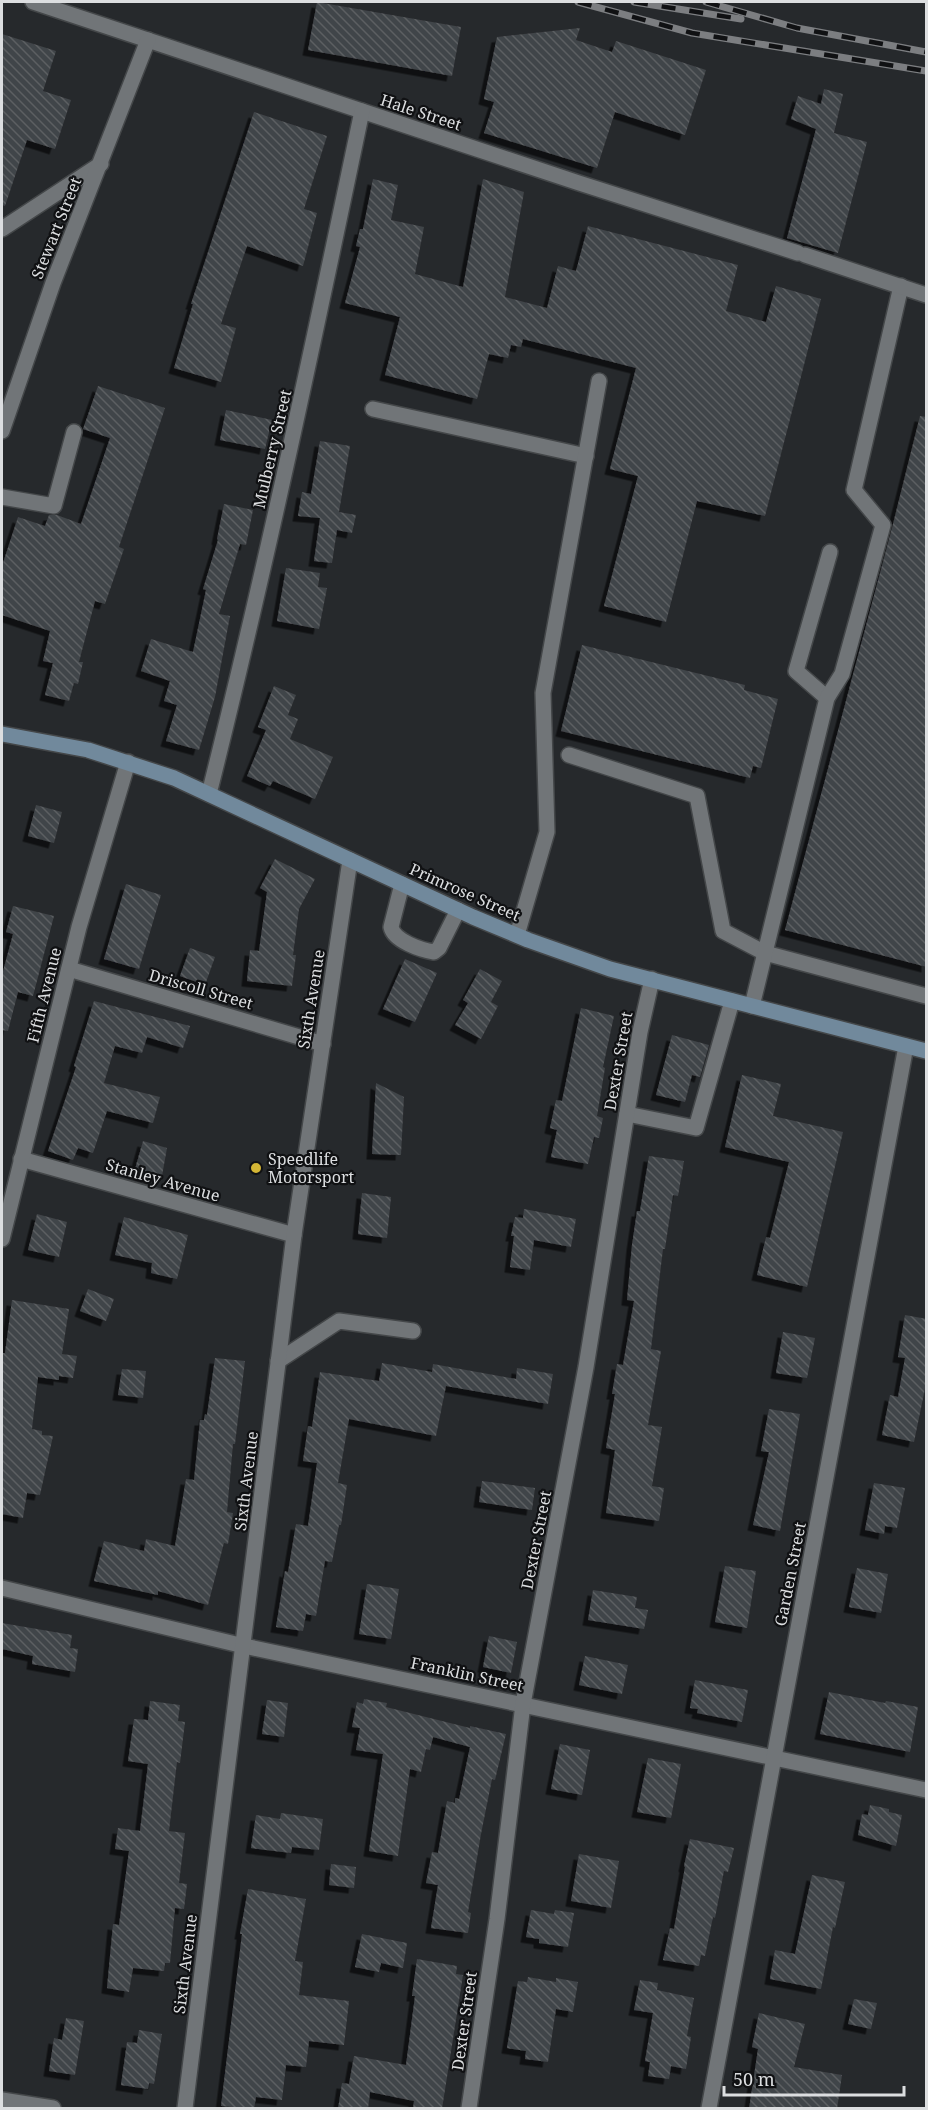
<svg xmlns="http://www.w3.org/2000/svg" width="928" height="2110" font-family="'Noto Serif',serif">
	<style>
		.building { fill: url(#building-back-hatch); filter: url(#shadow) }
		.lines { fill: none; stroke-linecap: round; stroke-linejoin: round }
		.service-casing { stroke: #444749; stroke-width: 18 }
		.minor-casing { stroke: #444749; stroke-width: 18 }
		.secondary-casing { stroke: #444749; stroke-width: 18 }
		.service { stroke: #717578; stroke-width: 15 }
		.minor { stroke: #717578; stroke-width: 15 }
		.secondary { stroke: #71899c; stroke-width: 15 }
		.rail-casing { stroke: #7c7e81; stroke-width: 7 }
		.rail { stroke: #101113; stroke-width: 4.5; stroke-dasharray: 14; stroke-linecap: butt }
		.poi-dot { fill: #d4b635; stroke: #101113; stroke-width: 2 }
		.labels { text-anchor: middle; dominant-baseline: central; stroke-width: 4.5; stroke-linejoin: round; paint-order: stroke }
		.street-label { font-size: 16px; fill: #dcdee0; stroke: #101113 }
		.poi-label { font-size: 16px; fill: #dcdee0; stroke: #101113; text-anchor: start }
	</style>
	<defs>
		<pattern id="building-back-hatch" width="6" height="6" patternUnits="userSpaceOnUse" patternTransform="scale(1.5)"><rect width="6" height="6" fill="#414448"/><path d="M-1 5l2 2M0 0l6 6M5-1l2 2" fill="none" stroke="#5c5f62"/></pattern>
		<filter id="shadow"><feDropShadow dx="-5.5" dy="5.5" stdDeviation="0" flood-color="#0009"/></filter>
	</defs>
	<rect width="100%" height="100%" fill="#26292c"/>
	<!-- building -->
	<g class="building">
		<path d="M317,2L461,27L452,76L308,50Z"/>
		<path d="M580,28L576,40L612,52L616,41L706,70L685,135L615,112L597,168L484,133L494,102L484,99L497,37Z"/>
		<path d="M2,34L56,51L43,91L71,100L55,149L27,140L5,206L2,205Z"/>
		<path d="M824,89L843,94L834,133L867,142L838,253L787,238L816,129L791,119L798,96L821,104Z"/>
		<path d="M254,112L327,136L304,209L317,213L303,266L247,246L221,324L236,328L221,382L174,368L193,304H191Z"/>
		<path d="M373,179L398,185L391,220L424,227L415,274L463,287L483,179L524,192L505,297L547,308L558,266L576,271L588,226L738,265L726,311L766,322L776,286L821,299L765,516L697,501L666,622L604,606L638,476L610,469L636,368L523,339L521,347L511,345L508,358L489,354L477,399L385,375L400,317L345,303L360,247L356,246L360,229H363Z"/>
		<path d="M98,386L165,408L119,547L124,549L105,604L95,601L79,662H83L78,684L74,683L69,701L45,695L53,663L43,661L50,631L2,615V566L18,517L45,526L49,515H57L81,524L110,438L83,429Z"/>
		<path d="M226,410L272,420L265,449L220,440Z"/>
		<path d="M920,416L927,417V967L785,930L892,528Z"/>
		<path d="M320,441L350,446L339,512L356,515L352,533L337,530L332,563L314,561L320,518L298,516L302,492L311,494Z"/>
		<path d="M224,504L253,510L246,545L240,544L219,614L230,616L215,697L199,750L166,741L177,705L164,701L170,681L141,671L151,639L193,652L206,590L203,589L218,540L217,539Z"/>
		<path d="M286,568L320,573L318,587L327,588L319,629L277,621Z"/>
		<path d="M582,645L745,685L744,690L778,699L761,768L753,766L750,778L561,731Z"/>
		<path d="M274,686L296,695L288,715L298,719L290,739L333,757L315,799L273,781L270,786L247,776L266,730L258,727Z"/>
		<path d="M36,805L62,812L54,843L28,836Z"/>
		<path d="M275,859L315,879L299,909L293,955H296L292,986L247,981L250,950L259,951L267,892L260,888Z"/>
		<path d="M126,884L161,895L139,969L104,959Z"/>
		<path d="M13,906L54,916L33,996L18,992L8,1031L2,1030V975L13,934L6,932Z"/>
		<path d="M190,948L215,957L205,985L180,976Z"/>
		<path d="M405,959L437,973L415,1022L383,1009Z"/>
		<path d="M480,969L502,981L491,1002L498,1006L481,1039L455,1025L468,1003L463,1000Z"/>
		<path d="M94,1001L190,1026L183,1048L147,1037L142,1053L115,1046L104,1083L160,1097L153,1123L107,1111L93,1153L78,1148L73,1160L48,1151L76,1067L74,1066Z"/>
		<path d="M581,1008L614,1016L603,1067L605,1068L597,1116L603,1118L599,1138L594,1137L588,1164L551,1157L557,1130L550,1128L556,1100L562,1101Z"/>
		<path d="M672,1035L709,1045L700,1077L692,1075L685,1102L656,1095Z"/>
		<path d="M742,1075L781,1084L773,1116L843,1132L807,1287L757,1275L766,1237L770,1238L789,1162L725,1147Z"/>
		<path d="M376,1083L404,1097L401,1155L372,1154Z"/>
		<path d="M143,1141L167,1148L162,1176L135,1169Z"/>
		<path d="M649,1156L684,1161L678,1196L673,1195L665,1249H663L651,1349L661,1351L648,1425L662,1427L652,1486L664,1488L659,1521L606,1513L615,1450L606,1448L615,1394H612L617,1364L623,1365L634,1301L627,1300L632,1245L637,1211H640Z"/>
		<path d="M362,1193L391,1197L387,1238L358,1234Z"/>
		<path d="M524,1209L576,1219L571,1247L534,1240L530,1270L510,1267L514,1236H511L515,1217L523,1218Z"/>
		<path d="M37,1214L67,1222L59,1257L28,1250Z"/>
		<path d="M124,1217L188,1235L177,1279L151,1273L152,1263L115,1255Z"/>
		<path d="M88,1289L114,1299L106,1321L80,1311Z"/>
		<path d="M12,1300L69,1309L62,1354L77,1356L73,1378L59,1376V1380L38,1377L32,1429L42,1431V1435L53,1436L40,1495L27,1493L23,1518L2,1514V1353H5Z"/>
		<path d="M905,1315L927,1319V1379L914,1442L882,1435L890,1395L898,1397L905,1358L898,1357Z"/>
		<path d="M783,1332L815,1338L807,1378L776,1373Z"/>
		<path d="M215,1358L245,1361L235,1444H233L227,1512L233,1513L228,1544L224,1543L208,1605L158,1591V1595L94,1581L104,1541L144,1551L146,1539L175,1546L186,1479L194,1480L200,1420H204L205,1414L207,1415Z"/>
		<path d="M382,1363L432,1372L433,1364L516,1379L517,1368L553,1374L548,1404L446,1386L436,1436L349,1419L338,1483L347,1485L341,1525H339L332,1562L325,1561L316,1616L306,1614L303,1631L276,1627L285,1571L288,1572L296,1524L308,1526L317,1463L303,1461L308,1426L312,1427L320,1372L379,1381Z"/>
		<path d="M122,1369L146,1371L143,1398L118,1395Z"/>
		<path d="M769,1409L800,1414L780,1531L753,1525L769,1452L761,1451Z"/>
		<path d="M482,1481L535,1488L532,1510L479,1502Z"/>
		<path d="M874,1483L905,1488L897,1528L885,1526L884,1534L865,1530Z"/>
		<path d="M725,1566L756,1571L747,1628L715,1622Z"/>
		<path d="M857,1568L888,1574L881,1613L849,1607Z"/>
		<path d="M367,1584L399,1589L391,1639L359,1634Z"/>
		<path d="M593,1590L637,1597L635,1608L648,1610L644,1629L588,1620Z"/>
		<path d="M2,1623L72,1635L70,1648L78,1649L75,1672L32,1664L33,1656L2,1649Z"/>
		<path d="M489,1636L517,1642L511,1673L483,1667Z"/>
		<path d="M585,1656L628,1665L622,1694L579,1685Z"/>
		<path d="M695,1680L748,1690L742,1722L697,1713L698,1709L690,1708Z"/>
		<path d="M829,1692L885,1703L886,1701L918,1707L910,1752L820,1734Z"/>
		<path d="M364,1699L387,1703L386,1707L470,1728V1726L506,1734L495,1780L492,1779L481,1834L468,1912L471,1913L468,1933L431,1928L438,1885L426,1883L432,1852L438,1853L447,1801L455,1803V1798L459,1799L470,1747L433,1737L430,1750L426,1749L421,1772L410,1769L398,1856L369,1851L383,1754L356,1750L360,1728L352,1727L357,1702L363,1704Z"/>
		<path d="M267,1700L288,1703L284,1737L262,1734Z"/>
		<path d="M150,1701L180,1705L178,1721L185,1722L180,1763L177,1762L169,1831L185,1833L179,1883L187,1884L184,1909L175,1908L170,1963H165L164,1971L133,1968L129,1992L107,1988L113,1924L119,1925L129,1851L115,1849L118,1828L140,1831L148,1764L128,1761L134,1719L148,1720Z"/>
		<path d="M560,1744L590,1750L582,1795L551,1789Z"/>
		<path d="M648,1758L681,1764L671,1818L637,1812Z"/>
		<path d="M870,1805L889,1809V1812L902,1815L896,1846L858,1835L862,1814L868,1815Z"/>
		<path d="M281,1813L323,1819L319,1850L292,1847L291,1853L251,1848L256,1815L280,1819Z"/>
		<path d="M690,1839L734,1848L728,1872L724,1871L715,1918L713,1917L705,1956L701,1955L699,1966L663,1960L670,1928L674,1929L685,1867L684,1866Z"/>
		<path d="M579,1854L619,1861L611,1908L571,1901Z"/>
		<path d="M331,1864L356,1867L354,1888L329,1885Z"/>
		<path d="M812,1875L845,1882L835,1928L833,1927L821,1989L770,1979L775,1950L795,1954Z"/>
		<path d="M248,1889L306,1899L295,1961L303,1962L299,1995L349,2001L344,2045L309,2041L306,2067L286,2065L282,2100L256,2097L254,2109L221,2106L242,1934H240Z"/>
		<path d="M531,1910L554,1914L555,1910L574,1913L568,1947L539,1943V1939L526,1937Z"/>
		<path d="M362,1934L407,1943L403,1968L381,1963L379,1972L355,1967Z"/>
		<path d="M417,1959L457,1966L456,1974L463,1975L442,2109H413L414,2101L370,2092L368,2109H338L342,2083L349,2084L354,2056L406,2065L415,1996H412Z"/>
		<path d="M528,1977L556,1982V1978L578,1982L573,2012L556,2009L548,2062L525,2059L526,2051L507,2048L518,1981L527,1982Z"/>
		<path d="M640,1980L658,1983L657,1990L694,1998L687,2036L691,2037L686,2069L671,2066L669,2079L648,2076L650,2062L645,2061L653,2013L634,2010Z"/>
		<path d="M854,1999L877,2003L871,2029L848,2024Z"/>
		<path d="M759,2013L805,2024L794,2067L842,2075L837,2109H749L758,2049L752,2047Z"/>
		<path d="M66,2018L84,2021L75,2075L49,2071L54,2038L62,2040Z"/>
		<path d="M139,2030L162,2034L154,2084L149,2083L148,2089L121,2085L127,2042L137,2043Z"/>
	</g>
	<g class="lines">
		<!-- service casing -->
		<g class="service-casing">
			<g id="service">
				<path d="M2,229L101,164"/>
				<path d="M373,409L586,456"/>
				<path d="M2,497L54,506L74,432"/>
				<path d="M827,698L796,671L830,552"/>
				<path d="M569,755L697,796L723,931L765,953L926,996"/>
				<path d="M402,884L391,927C394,941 421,950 434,952L439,948L458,910"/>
				<path d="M517,935L547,832L543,693L599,381"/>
				<path d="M752,1006L827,698L842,674L883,525L854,490L901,286"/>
				<path d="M627,1114L696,1128L732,1001"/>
				<path d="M278,1361L339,1321L413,1331"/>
			</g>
		</g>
		<!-- minor casing -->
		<g class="minor-casing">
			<g id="minor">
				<path d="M33,2L579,183L798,253"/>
				<path d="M805,255L926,295"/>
				<path d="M2,431L53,283L148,40"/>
				<path d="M209,794C266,567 314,340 362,111"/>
				<path d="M69,969L323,1044"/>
				<path d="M21,1159L294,1235"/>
				<path d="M2,1239L79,927L128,762"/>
				<path d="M2,1588L244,1646L926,1790"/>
				<path d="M2,2100L53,2108"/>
				<path d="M185,2108L294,1235L350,860"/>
				<path d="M469,2108L497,1919L523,1704L586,1367L640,1032L652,979"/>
				<path d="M709,2108L906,1046"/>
			</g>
		</g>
		<!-- secondary casing -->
		<g class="secondary-casing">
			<path id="secondary" d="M2,734L88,750L174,778L473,917L528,940L610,969L926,1051"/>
		</g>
		<!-- service -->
		<use href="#service" class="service"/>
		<!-- minor -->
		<use href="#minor" class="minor"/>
		<!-- secondary -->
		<use href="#secondary" class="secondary"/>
		<!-- rail casing -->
		<g class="rail-casing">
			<g id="rail">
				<path d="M578,2L692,33L926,71"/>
				<path d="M634,2L741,19"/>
				<path d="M706,2L797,28L926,52"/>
			</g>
		</g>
		<!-- rail -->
		<use href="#rail" class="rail"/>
	</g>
	<!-- markers -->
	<circle class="poi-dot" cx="256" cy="1168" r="6"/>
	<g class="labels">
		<!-- street labels -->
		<g class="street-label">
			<text transform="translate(421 112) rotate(18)">Hale Street</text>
			<text transform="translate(56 228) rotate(-68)">Stewart Street</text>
			<text transform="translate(272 449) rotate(-77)">Mulberry Street</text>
			<text transform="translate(465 892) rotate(24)">Primrose Street</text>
			<text transform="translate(201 989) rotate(16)">Driscoll Street</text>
			<text transform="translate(44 995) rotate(-76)">Fifth Avenue</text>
			<text transform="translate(311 999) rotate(-81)">Sixth Avenue</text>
			<text transform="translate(618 1061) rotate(-80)">Dexter Street</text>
			<text transform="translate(163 1180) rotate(16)">Stanley Avenue</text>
			<text transform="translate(246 1481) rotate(-83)">Sixth Avenue</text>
			<text transform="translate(536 1540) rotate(-79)">Dexter Street</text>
			<text transform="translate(790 1574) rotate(-79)">Garden Street</text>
			<text transform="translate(467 1674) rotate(12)">Franklin Street</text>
			<text transform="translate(185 1964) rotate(-83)">Sixth Avenue</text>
			<text transform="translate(464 2021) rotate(-82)">Dexter Street</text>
		</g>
		<!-- poi labels -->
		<g class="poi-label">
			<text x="268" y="1159">Speedlife<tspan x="268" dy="18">Motorsport</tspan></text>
		</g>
	</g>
	<!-- border -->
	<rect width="928" height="2110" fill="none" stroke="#dcdee0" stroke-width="6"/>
	<!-- scale -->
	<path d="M724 2086v9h180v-9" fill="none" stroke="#dcdee0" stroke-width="3"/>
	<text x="733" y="2086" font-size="18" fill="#dcdee0" stroke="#101113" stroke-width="4.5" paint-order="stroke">50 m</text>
</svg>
